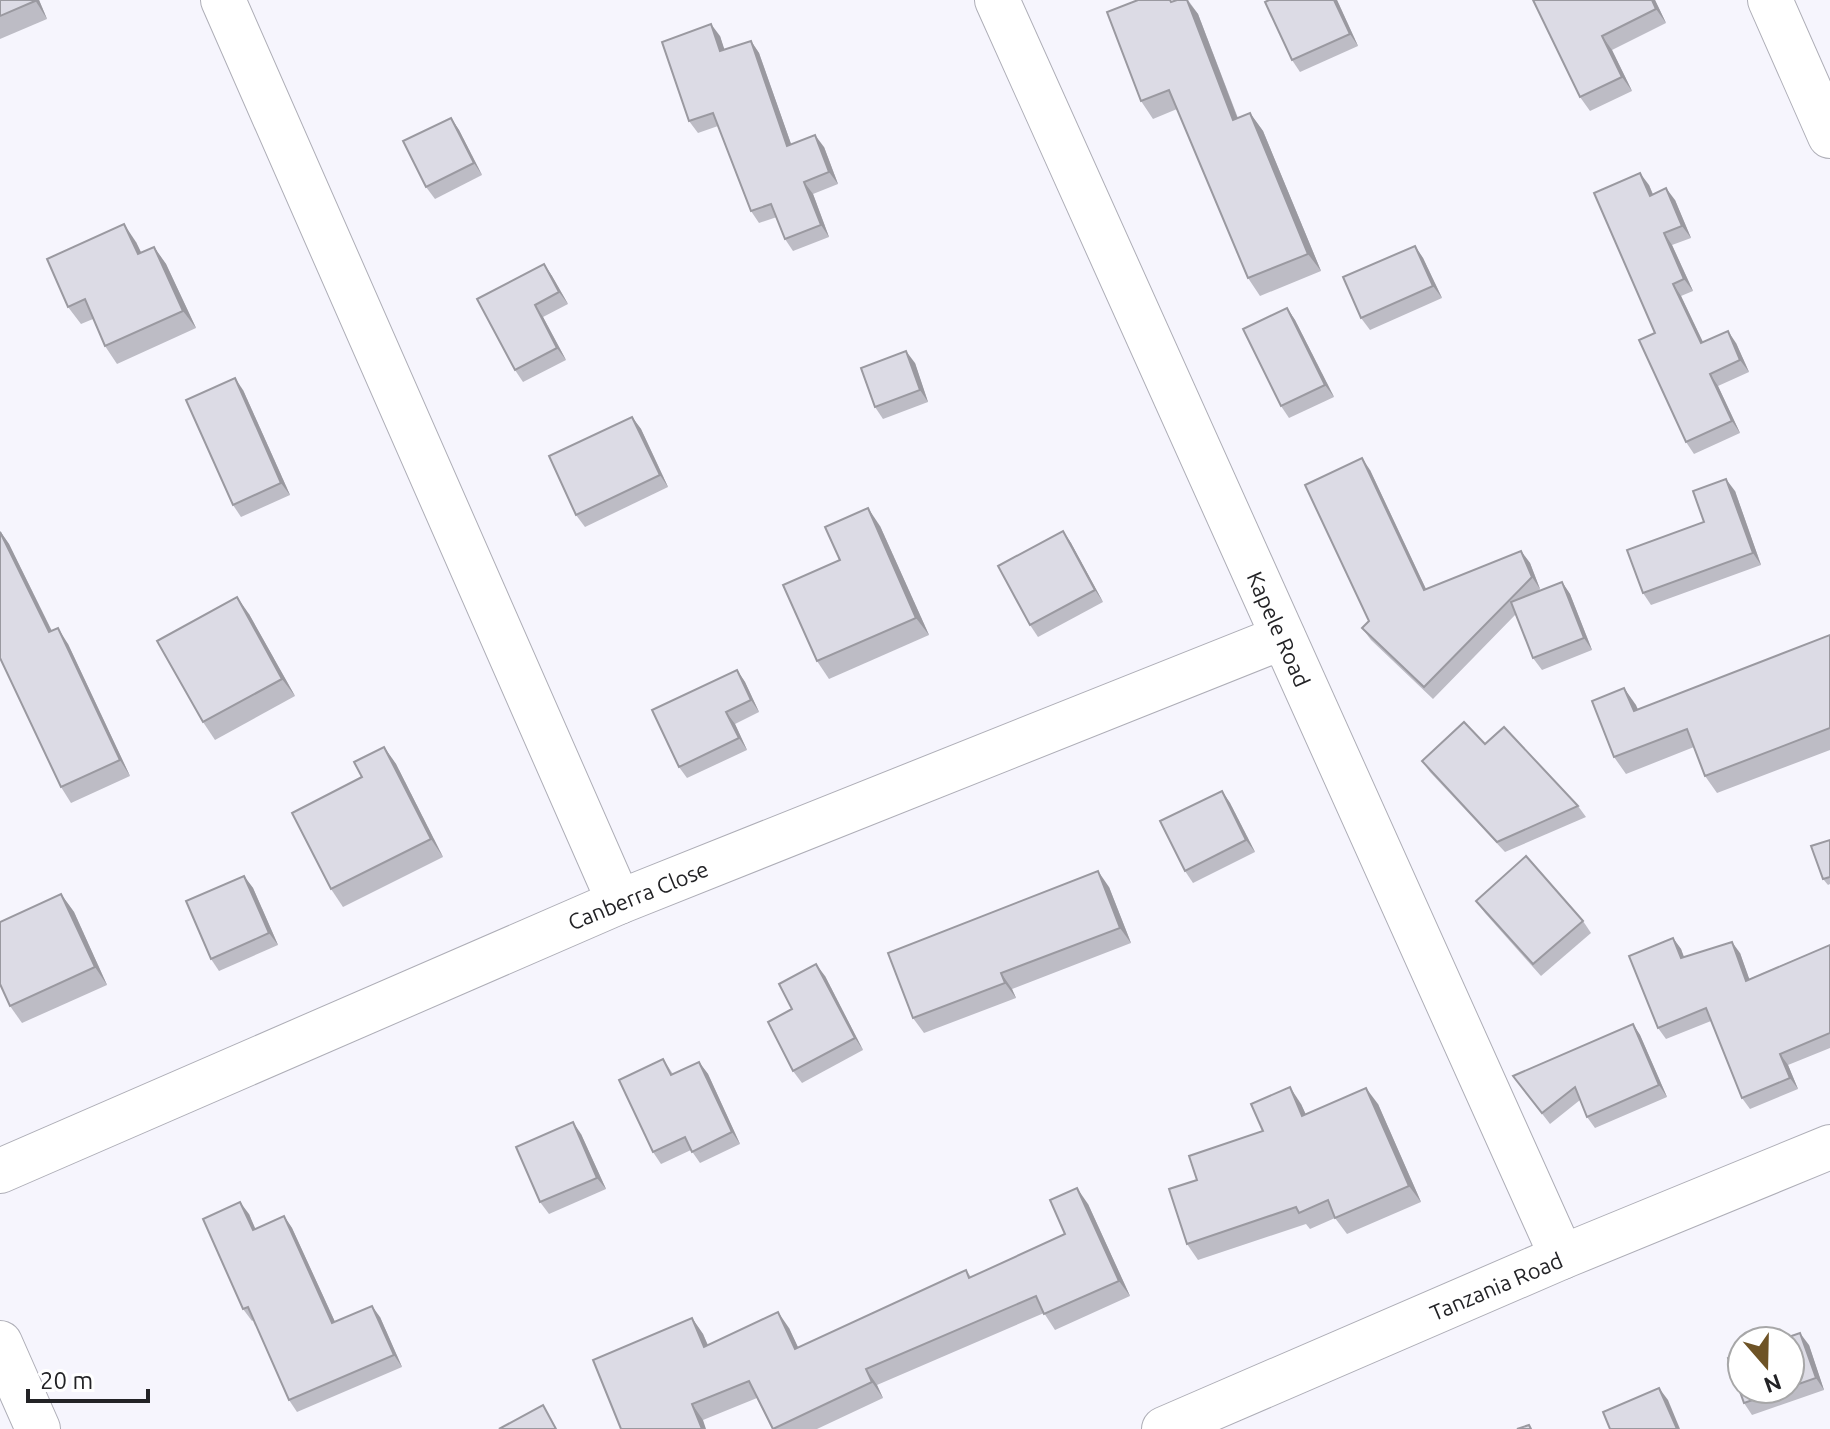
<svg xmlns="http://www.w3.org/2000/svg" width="1830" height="1429" font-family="Ubuntu,sans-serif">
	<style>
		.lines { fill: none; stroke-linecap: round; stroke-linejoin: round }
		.minor-casing { stroke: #aeaeb7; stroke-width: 46 }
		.minor { stroke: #fff; stroke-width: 44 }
		.wall { fill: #bdbcc5 }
		.shaded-wall { fill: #9a99a0 }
		.building { fill: #dcdbe5; stroke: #9a99a0; stroke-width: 2 }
		.labels { text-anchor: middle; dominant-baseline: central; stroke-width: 7; stroke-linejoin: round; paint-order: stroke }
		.street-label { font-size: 22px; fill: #232326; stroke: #fff }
	</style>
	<rect width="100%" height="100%" fill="#f6f5fd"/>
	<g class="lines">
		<!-- minor casing -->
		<g class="minor-casing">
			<g id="minor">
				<path d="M223,0L619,902"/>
				<path d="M997,0L1562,1257"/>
				<path d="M1770,0L1830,136"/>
				<path d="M0,1171L619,902L1283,637"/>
				<path d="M0,1343L38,1429"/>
				<path d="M1164,1429L1562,1257L1830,1147"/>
			</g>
		</g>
		<!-- minor -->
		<use href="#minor" class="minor"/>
	</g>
	<!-- wall -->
	<g class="wall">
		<path d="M0,0H39L47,19L0,39Z"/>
		<path d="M1177,0H1188L1198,14L1238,118L1250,113L1263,131L1321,271L1260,296L1248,278L1177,109L1153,119L1141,101L1175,1Z"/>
		<path d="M1337,0L1358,46L1300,72L1292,60Z"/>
		<path d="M1533,0H1655L1666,23L1612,50L1632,91L1590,111L1580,97Z"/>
		<path d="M720,36L724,50L751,41L759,53L791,144L824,147L838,184L813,194L829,237L793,251L785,239L777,217L759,223L751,211L718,126L698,133L689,121Z"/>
		<path d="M451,118L459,130L482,175L435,199L426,187Z"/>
		<path d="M1649,185L1653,194L1675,200L1691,238L1672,245L1693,291L1681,296L1703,342L1736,343L1749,372L1718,386L1740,433L1694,454L1686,442L1655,333Z"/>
		<path d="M136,242L141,252L154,247L166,264L196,328L117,364L105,346L93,319L81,324L68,307Z"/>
		<path d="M1415,246L1423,258L1442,298L1370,330L1361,318Z"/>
		<path d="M544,264L552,276L568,304L543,317L566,360L523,382L515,370Z"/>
		<path d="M1287,308L1295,320L1334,397L1289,418L1281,406Z"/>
		<path d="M915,363L928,402L883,419L875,407Z"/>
		<path d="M243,390L290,495L241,517L233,505Z"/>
		<path d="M632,417L641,429L668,487L585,527L576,515Z"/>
		<path d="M1370,470L1426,589L1521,551L1530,563L1540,589L1539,591L1562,582L1570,594L1592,650L1542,670L1533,658L1516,614L1433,699L1371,640L1362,628L1369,621Z"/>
		<path d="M1735,491L1761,565L1651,605L1643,593L1704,522Z"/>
		<path d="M880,526L929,635L829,679L817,661L840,560Z"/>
		<path d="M0,531L9,544L52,631L68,644L130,776L71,803L61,787Z"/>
		<path d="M1063,531L1071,543L1103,602L1038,637L1030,625Z"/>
		<path d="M249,614L295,696L215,740L203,722Z"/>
		<path d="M1830,635V750L1717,793L1705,776L1694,747L1626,774L1614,757L1624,688L1638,710Z"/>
		<path d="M737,670L745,682L759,712L735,724L747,750L687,778L679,767Z"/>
		<path d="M1485,744L1578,806L1586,817L1505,852L1430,772L1422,761Z"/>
		<path d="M384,747L396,764L443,857L343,907L331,889L362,777Z"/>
		<path d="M1222,791L1230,803L1255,852L1193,883L1185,871Z"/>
		<path d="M1830,840V884L1828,885L1823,879Z"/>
		<path d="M244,876L253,888L278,945L219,971L211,959Z"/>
		<path d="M1109,887L1131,943L1012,989L1016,998L924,1033L913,1018Z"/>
		<path d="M61,894L74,912L107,985L22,1023L10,1006Z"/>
		<path d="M1476,901L1583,921L1591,933L1541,976L1485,913Z"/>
		<path d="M1673,938L1681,949L1684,958L1740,953L1749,979L1830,945V1048L1788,1065L1798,1089L1750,1109L1742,1098L1711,1021L1666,1039L1658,1028Z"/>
		<path d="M825,976L863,1050L802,1083L793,1071L792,1009Z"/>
		<path d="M1633,1024L1640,1035L1667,1097L1595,1128L1587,1117L1580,1100L1550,1124L1513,1076Z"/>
		<path d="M663,1059L673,1074L699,1062L708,1074L740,1144L700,1163L691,1150L661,1164L653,1152Z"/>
		<path d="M1301,1104L1306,1115L1378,1104L1421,1202L1347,1234L1335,1218L1310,1229L1306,1224L1198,1260L1187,1244L1197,1180Z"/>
		<path d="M581,1134L606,1189L549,1214L540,1202Z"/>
		<path d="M1088,1204L1130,1296L1055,1330L1044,1313L877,1385L883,1398L817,1429H772L757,1398L703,1420L593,1360L692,1318L703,1334L708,1345L789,1328L798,1348L966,1270L971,1277L1065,1234Z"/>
		<path d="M249,1214L255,1229L284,1216L292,1228L335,1322L380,1317L402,1367L297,1412L289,1400L254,1320L252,1321L243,1309Z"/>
		<path d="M1790,1341L1809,1345L1824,1390L1752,1415L1744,1403L1742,1389H1790Z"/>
	</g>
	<!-- shaded-wall -->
	<g class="shaded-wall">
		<path d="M35,0H39L47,19Z"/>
		<path d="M1187,0L1198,14L1245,138L1233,120Z"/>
		<path d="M1334,0H1337L1358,46L1350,34Z"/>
		<path d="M1652,0H1655L1666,23L1656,9Z"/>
		<path d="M711,24L720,36L729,63L720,51Z"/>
		<path d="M1602,36L1612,50L1632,91L1622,77Z"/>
		<path d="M751,41L759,53L796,158L787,146Z"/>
		<path d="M1250,113L1263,131L1321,271L1308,254Z"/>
		<path d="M451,118L459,130L482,175L474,163Z"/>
		<path d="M815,135L824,147L838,184L829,172Z"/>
		<path d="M1640,173L1649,185L1658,208L1650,196Z"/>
		<path d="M804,182L813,194L829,237L821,225Z"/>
		<path d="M1666,188L1675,200L1691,238L1682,226Z"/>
		<path d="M124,224L136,242L150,271L138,254Z"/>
		<path d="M1664,233L1672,245L1693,291L1684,279Z"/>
		<path d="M1415,246L1423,258L1442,298L1433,286Z"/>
		<path d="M154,247L166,264L196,328L183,311Z"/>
		<path d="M544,264L552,276L568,304L559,292Z"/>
		<path d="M1673,284L1681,296L1709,355L1701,343Z"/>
		<path d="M535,305L543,317L566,360L557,348Z"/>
		<path d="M1287,308L1295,320L1334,397L1325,385Z"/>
		<path d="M1728,331L1736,343L1749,372L1740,360Z"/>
		<path d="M906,351L915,363L928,402L920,390Z"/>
		<path d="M1710,374L1718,386L1740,433L1732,421Z"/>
		<path d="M235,378L243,390L290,495L281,483Z"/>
		<path d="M632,417L641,429L668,487L660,475Z"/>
		<path d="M1362,458L1370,470L1432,602L1424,590Z"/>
		<path d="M1726,479L1735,491L1761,565L1753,553Z"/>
		<path d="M868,508L880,526L929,635L916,618Z"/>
		<path d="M0,531L9,544L60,648L49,632Z"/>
		<path d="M1063,531L1071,543L1103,602L1095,590Z"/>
		<path d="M1521,551L1530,563L1540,589L1532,577Z"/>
		<path d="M1562,582L1570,594L1592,650L1584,638Z"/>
		<path d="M237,597L249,614L295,696L282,679Z"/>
		<path d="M58,628L68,644L130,776L120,760Z"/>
		<path d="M737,670L745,682L759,712L751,700Z"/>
		<path d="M1624,688L1636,705L1646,728L1634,711Z"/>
		<path d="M726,712L735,724L747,750L739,738Z"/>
		<path d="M384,747L396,764L443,857L431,839Z"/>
		<path d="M1222,791L1230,803L1255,852L1246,840Z"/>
		<path d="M1098,871L1109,887L1131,943L1120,928Z"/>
		<path d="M244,876L253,888L278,945L269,933Z"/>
		<path d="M61,894L74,912L107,985L95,967Z"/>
		<path d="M1673,938L1681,949L1689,970L1681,958Z"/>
		<path d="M1732,942L1740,953L1754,992L1746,981Z"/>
		<path d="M816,964L825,976L863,1050L855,1038Z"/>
		<path d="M1001,973L1012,989L1016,998L1005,983Z"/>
		<path d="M1633,1024L1640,1035L1667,1097L1659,1085Z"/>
		<path d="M1780,1054L1788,1065L1798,1089L1790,1078Z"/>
		<path d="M699,1062L708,1074L740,1144L732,1132Z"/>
		<path d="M1290,1087L1301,1104L1314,1132L1302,1116Z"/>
		<path d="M1366,1088L1378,1104L1421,1202L1409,1186Z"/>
		<path d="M573,1122L581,1134L606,1189L597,1178Z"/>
		<path d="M1077,1188L1088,1204L1130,1296L1119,1281Z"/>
		<path d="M240,1202L249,1214L261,1242L253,1230Z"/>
		<path d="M284,1216L292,1228L341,1335L332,1323Z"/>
		<path d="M372,1306L380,1317L402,1367L394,1355Z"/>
		<path d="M778,1312L789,1328L806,1364L795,1349Z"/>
		<path d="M692,1318L703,1334L715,1363L704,1347Z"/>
		<path d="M1800,1333L1809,1345L1824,1390L1816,1378Z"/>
		<path d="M866,1369L877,1385L883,1398L872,1382Z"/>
		<path d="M1659,1388L1668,1400L1680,1429H1677Z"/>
		<path d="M692,1404L703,1420L706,1429H702Z"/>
	</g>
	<!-- building -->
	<g class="building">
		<path d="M0,0H35V1L0,16Z"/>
		<path d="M1138,0H1170L1171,2L1177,0H1187L1233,120L1250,113L1308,254L1248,278L1169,90L1141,101L1107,12Z"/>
		<path d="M1269,0H1334L1350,34L1292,60L1265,2Z"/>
		<path d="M1533,0H1652L1656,9L1602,36L1622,77L1580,97Z"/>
		<path d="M711,24L720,51L751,41L787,146L815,135L829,172L804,182L821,225L785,239L771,204L751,211L713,113L689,121L662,42Z"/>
		<path d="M451,118L474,163L426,187L403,141Z"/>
		<path d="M1640,173L1650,196L1666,188L1682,226L1664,233L1684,279L1673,284L1701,343L1728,331L1740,360L1710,374L1732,421L1686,442L1639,340L1655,333L1594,193Z"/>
		<path d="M124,224L138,254L154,247L183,311L105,346L85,299L68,307L47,259Z"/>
		<path d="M1415,246L1433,286L1361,318L1343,277Z"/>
		<path d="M544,264L559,292L535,305L557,348L515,370L477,299Z"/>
		<path d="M1287,308L1325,385L1281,406L1243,329Z"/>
		<path d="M906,351L920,390L875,407L861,368Z"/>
		<path d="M235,378L281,483L233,505L186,400Z"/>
		<path d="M632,417L660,475L576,515L549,456Z"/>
		<path d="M1362,458L1424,590L1521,551L1532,577L1424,687L1362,628L1369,621L1305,485Z"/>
		<path d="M1726,479L1753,553L1643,593L1627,550L1704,522L1693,491Z"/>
		<path d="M868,508L916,618L817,661L783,585L840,560L825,527Z"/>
		<path d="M1063,531L1095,590L1030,625L998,566Z"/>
		<path d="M0,532L49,632L58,628L120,760L61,787L0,658Z"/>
		<path d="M1562,582L1584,638L1533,658L1511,602Z"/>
		<path d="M237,597L282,679L203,722L157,641Z"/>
		<path d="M1830,635V728L1705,776L1687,729L1614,757L1592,701L1624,688L1634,711Z"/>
		<path d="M737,670L751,700L726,712L739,738L679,767L652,710Z"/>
		<path d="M1464,722L1485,744L1504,727L1578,806L1497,842L1422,761Z"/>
		<path d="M384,747L431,839L331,889L292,813L362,777L354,762Z"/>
		<path d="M1222,791L1246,840L1185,871L1160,821Z"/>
		<path d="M1830,840V877L1823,879L1811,846Z"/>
		<path d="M1526,856L1583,921L1533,964L1476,901Z"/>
		<path d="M1098,871L1120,928L1001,973L1005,983L913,1018L888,953Z"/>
		<path d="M244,876L269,933L211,959L186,901Z"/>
		<path d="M61,894L95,967L10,1006L0,984V922Z"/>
		<path d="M1673,938L1681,958L1732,942L1746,981L1830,945V1033L1780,1054L1790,1078L1742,1098L1706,1008L1658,1028L1629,956Z"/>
		<path d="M816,964L855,1038L793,1071L768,1022L792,1009L779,984Z"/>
		<path d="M1633,1024L1659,1085L1587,1117L1575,1087L1542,1113L1513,1076Z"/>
		<path d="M663,1059L671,1075L699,1062L732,1132L692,1152L685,1137L653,1152L619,1080Z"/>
		<path d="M1290,1087L1302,1116L1366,1088L1409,1186L1335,1218L1328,1200L1299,1213L1296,1207L1187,1244L1169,1189L1197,1180L1189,1156L1263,1131L1251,1104Z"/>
		<path d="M573,1122L597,1178L540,1202L516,1147Z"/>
		<path d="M1077,1188L1119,1281L1044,1314L1036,1296L866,1369L872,1382L773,1429L749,1381L692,1404L702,1429H621L593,1360L692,1318L704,1347L778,1312L795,1349L966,1270L969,1278L1065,1234L1050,1200Z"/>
		<path d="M240,1202L253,1230L284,1216L332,1323L372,1306L394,1355L289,1400L248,1307L243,1309L203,1219Z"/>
		<path d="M1800,1333L1816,1378L1790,1387V1341H1777Z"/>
		<path d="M1742,1353V1389H1785L1744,1403L1728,1358Z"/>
		<path d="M1659,1388L1677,1429H1610L1603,1412Z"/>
		<path d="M543,1405L556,1429H499Z"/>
		<path d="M1529,1425L1531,1429H1517Z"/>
	</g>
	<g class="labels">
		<!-- street labels -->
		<g class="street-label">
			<text transform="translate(1279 629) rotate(66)">Kapele Road</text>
			<text transform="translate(638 895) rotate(-22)">Canberra Close</text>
			<text transform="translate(1496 1286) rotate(-23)">Tanzania Road</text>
		</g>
	</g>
	<!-- north arrow -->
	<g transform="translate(1766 1365) rotate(160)"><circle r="38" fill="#ffffff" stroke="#a7a7a8" stroke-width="2"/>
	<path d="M0-6L14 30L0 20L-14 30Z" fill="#6e5326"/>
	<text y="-12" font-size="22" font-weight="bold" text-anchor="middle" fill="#232326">N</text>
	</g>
	<!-- scale -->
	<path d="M28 1389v12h120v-12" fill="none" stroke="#232326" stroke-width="4"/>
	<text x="40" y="1389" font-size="24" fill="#232326" stroke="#ffffff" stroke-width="6" paint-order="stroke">20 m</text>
</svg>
